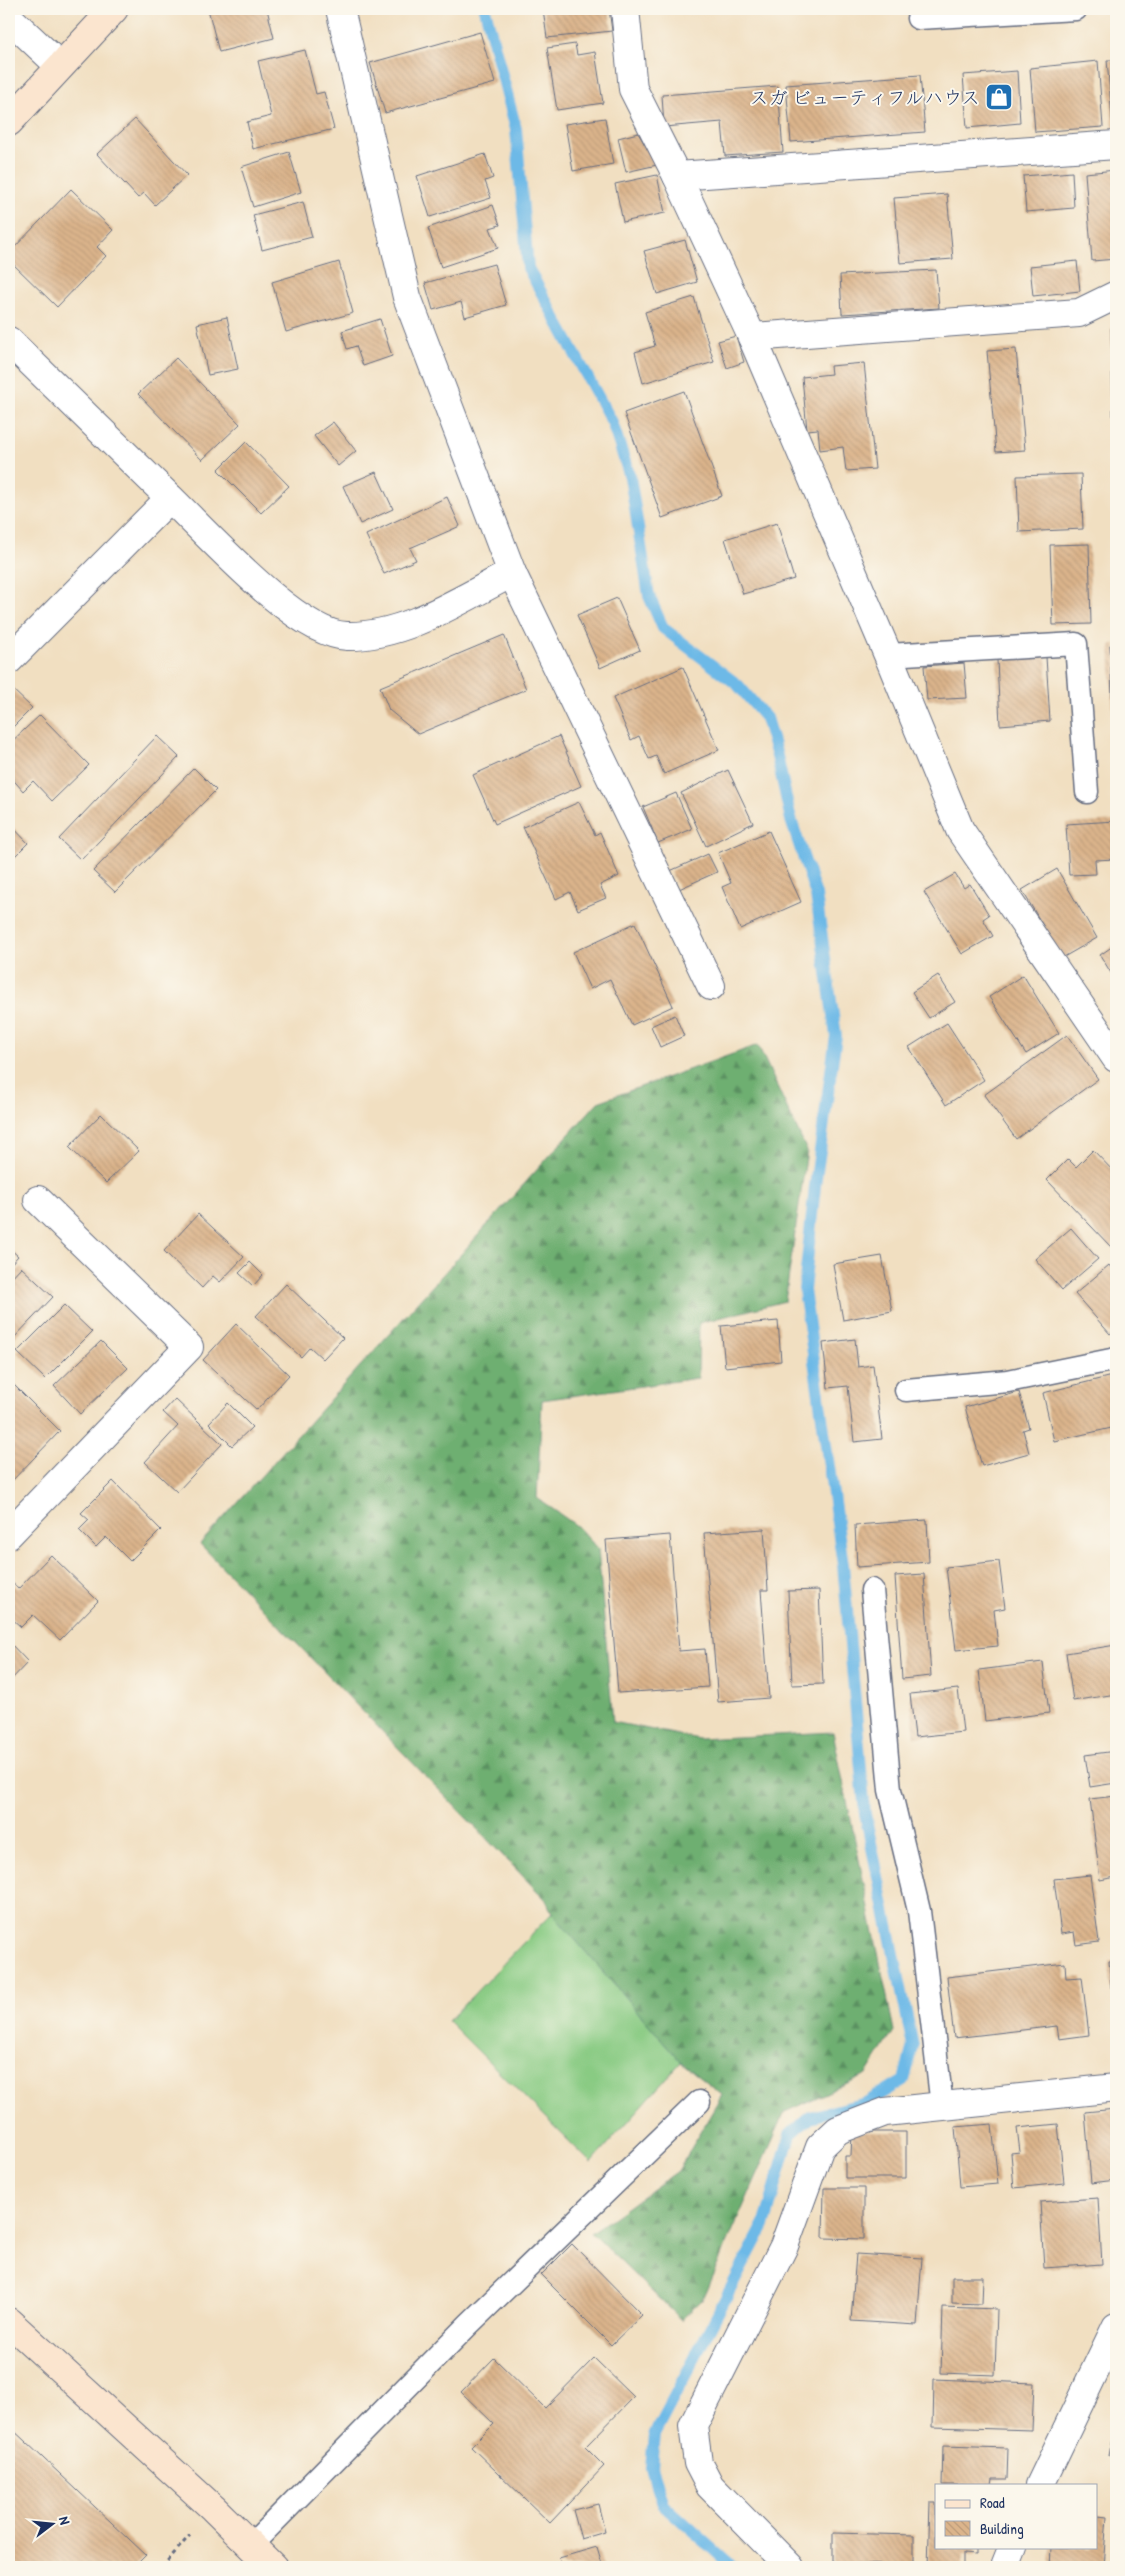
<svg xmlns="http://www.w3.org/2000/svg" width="1125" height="2576" font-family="'Patrick Hand','Klee One',sans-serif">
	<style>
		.forest { fill: url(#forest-firs); stroke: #446f68 }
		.garden { fill: #89cb83; stroke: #527d70 }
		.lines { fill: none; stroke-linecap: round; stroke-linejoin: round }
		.stream { stroke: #6db9e7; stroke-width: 12 }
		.building { fill: url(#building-back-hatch) }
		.lane-casing { stroke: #666d81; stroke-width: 25 }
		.street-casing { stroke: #666d81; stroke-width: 30 }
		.secondary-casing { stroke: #666d81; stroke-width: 30 }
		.path { stroke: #666d81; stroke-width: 3; stroke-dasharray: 4 4; stroke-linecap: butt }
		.lane { stroke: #fff; stroke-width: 22 }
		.street { stroke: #fff; stroke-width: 28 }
		.secondary { stroke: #fbe5cf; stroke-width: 28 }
		.labels { text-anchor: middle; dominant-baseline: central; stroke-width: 4; stroke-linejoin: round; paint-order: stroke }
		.poi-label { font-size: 19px; fill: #1b2f5e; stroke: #fbf7ec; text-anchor: end }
	</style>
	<defs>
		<pattern id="forest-firs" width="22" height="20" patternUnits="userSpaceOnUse" patternTransform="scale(1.25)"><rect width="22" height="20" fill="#6eaf71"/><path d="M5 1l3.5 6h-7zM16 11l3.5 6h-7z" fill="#5a8f60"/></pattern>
		<pattern id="building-back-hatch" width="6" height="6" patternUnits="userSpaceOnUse" patternTransform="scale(1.25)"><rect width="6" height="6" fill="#dbb48b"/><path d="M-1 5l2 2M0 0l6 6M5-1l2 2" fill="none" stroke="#bb9b7a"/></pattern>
	</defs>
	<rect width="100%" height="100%" fill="#fbf7ec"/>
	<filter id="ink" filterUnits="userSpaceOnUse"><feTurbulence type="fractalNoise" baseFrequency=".02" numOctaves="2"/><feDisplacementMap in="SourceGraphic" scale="10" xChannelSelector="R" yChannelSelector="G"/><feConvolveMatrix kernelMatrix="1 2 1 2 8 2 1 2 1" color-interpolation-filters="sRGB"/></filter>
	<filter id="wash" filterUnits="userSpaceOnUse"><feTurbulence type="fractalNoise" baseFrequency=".0096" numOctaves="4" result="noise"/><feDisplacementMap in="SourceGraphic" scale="20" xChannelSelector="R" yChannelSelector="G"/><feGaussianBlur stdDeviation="1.12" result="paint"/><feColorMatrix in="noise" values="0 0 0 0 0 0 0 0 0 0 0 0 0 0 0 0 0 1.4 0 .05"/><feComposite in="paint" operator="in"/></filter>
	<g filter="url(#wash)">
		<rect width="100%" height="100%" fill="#f1dfc1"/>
		<!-- forest -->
		<path class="forest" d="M758,1045L807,1151L785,1301L699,1323L698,1378L542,1400L537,1498L577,1526L598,1549L613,1722L699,1739L833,1732L894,2031L867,2074L785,2112L702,2300L681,2320L591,2233L678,2171L722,2095L681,2062L552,1913L546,1900L200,1544L598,1102Z"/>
		<!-- garden -->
		<path class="garden" d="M552,1913L681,2062L591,2163L448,2021Z"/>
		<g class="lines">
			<!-- stream -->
			<path class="stream" d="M485,9L516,129L528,268L612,422L630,477L649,596L663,628L738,685L766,718L777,756L791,820L816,895L836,1036L815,1186L804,1290L843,1565L865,1814L913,2046L904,2080L866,2103L810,2117L790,2135L765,2223L654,2435L651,2468L663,2504L733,2567"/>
		</g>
		<g id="blocks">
			<!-- building -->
			<g class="building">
				<path d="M208,9H267L274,38L219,52Z"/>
				<path d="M543,9H609L612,31L547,38Z"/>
				<path d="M480,32L495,83L385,113L370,63Z"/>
				<path d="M575,44L577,55L595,52L603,103L557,110L547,48Z"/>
				<path d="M305,50L316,94L324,92L334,129L253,149L247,122L271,116L258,61Z"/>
				<path d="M1107,60H1116V128L1113,129Z"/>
				<path d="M1098,61L1103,127L1035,132L1030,68Z"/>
				<path d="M1017,71L1020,123L967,128L963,75Z"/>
				<path d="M920,75L925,132L791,142L786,85Z"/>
				<path d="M778,86L783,152L725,156L722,122L664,127L662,95Z"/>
				<path d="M605,118L613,164L573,171L565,124Z"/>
				<path d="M135,119L187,175L155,205L144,193L138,198L97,154Z"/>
				<path d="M638,133L657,165L626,172L618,138Z"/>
				<path d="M289,152L301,192L253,207L241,167Z"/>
				<path d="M485,154L493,178L485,181L491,198L430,217L417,176Z"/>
				<path d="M1116,170V259L1092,261L1085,173Z"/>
				<path d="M1072,172L1074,208L1026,212L1023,176Z"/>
				<path d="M657,175L665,213L623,222L615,184Z"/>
				<path d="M71,189L113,230L97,247L106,256L57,307L9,260V253Z"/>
				<path d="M947,194L953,259L900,263L894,198Z"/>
				<path d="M303,202L312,237L262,250L253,215Z"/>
				<path d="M493,205L500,225L490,228L498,248L441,267L428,228Z"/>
				<path d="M685,240L697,282L657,294L644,251Z"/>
				<path d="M1077,261L1080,291L1033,296L1030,266Z"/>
				<path d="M339,262L353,313L286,332L272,282Z"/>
				<path d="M494,264L506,305L465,317L461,302L433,310L425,283Z"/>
				<path d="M936,270L939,308L842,314L840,275Z"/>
				<path d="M694,297L714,362L643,383L635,352L655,346L645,312Z"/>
				<path d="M227,317L238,369L208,375L197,324Z"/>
				<path d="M380,319L392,356L363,366L356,346L347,349L342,331Z"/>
				<path d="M1111,328H1116V420H1113Z"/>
				<path d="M736,336L744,362L727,368L718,341Z"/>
				<path d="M1016,349L1025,450L996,452L987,351Z"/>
				<path d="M176,358L240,424L202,460L138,394Z"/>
				<path d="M864,363L875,469L846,471L843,447L820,450L818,429L807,430L802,377L831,374L830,366Z"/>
				<path d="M684,391L722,496L662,518L624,413Z"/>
				<path d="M333,422L356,451L338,466L314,436Z"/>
				<path d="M246,442L289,486L261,513L218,470Z"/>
				<path d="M376,472L393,509L360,524L343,486Z"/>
				<path d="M1081,474L1083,529L1019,532L1017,476Z"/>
				<path d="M447,497L460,526L410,548L416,560L384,574L366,535Z"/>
				<path d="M777,523L794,579L743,594L725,539Z"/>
				<path d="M1089,544L1091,624L1053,625L1050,545Z"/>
				<path d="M617,598L640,650L600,668L577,615Z"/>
				<path d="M504,635L526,689L418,734L389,710L380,687Z"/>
				<path d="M1116,644V774H1115L1110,645Z"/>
				<path d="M1046,657L1050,721L1000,725L997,660Z"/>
				<path d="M964,663L967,698L927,700L924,666Z"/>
				<path d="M683,667L719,750L664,774L656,756L649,759L639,736L631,740L613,698Z"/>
				<path d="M10,687L32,708L11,729L9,728Z"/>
				<path d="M40,715L89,765L52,801L33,781L23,791L9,775V766L13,761L9,757V744Z"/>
				<path d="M157,736L179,757L81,860L59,839Z"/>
				<path d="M559,736L581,786L495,824L473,775Z"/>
				<path d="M194,768L216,790L115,892L93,871Z"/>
				<path d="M728,770L753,823L706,846L681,793Z"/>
				<path d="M676,793L692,829L658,843L643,807Z"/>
				<path d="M579,802L595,835L600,832L619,876L600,885L606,898L578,910L570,892L556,899L523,827Z"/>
				<path d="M1116,821V859L1095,860L1096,874L1069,875L1066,824Z"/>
				<path d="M9,823L28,843L9,862Z"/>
				<path d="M769,831L801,902L740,929L722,887L731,883L718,853Z"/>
				<path d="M708,854L717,872L679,889L670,871Z"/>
				<path d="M1057,869L1097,938L1062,958L1022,890Z"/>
				<path d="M955,874L964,888L970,884L989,915L983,919L993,936L962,954L924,892Z"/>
				<path d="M635,923L673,1006L632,1025L610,979L590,989L573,952Z"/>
				<path d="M1116,944V981L1100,955Z"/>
				<path d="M938,975L955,1002L929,1018L912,992Z"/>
				<path d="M1023,975L1059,1033L1026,1054L989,997Z"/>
				<path d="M675,1015L684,1036L660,1047L651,1026Z"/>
				<path d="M947,1023L984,1080L946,1105L909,1047Z"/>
				<path d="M1067,1035L1098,1079L1016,1139L984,1095Z"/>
				<path d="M101,1114L139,1151L106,1183L69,1147Z"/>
				<path d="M1093,1150L1116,1174V1243L1111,1247L1047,1180L1068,1159L1076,1167Z"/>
				<path d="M198,1214L244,1257L220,1282L213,1276L202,1288L164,1251Z"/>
				<path d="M1071,1228L1098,1259L1062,1290L1035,1259Z"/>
				<path d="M9,1248L18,1256L9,1266Z"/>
				<path d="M882,1256L892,1311L843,1320L833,1264Z"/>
				<path d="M250,1262L263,1275L253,1286L239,1273Z"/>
				<path d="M1109,1265L1116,1274V1329L1110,1334L1075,1294Z"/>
				<path d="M21,1267L53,1297L11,1341L9,1339V1280Z"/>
				<path d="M286,1284L343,1338L323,1359L310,1347L301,1357L256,1316Z"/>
				<path d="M64,1305L92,1332L45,1379L17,1352Z"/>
				<path d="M778,1321L781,1361L725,1367L721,1326Z"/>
				<path d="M236,1324L289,1375L257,1410L203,1360Z"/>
				<path d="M855,1339L858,1367L873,1365L882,1439L854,1442L848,1386L828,1388L823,1343Z"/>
				<path d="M101,1341L128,1368L80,1414L54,1386Z"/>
				<path d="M1116,1375V1427L1054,1441L1043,1393Z"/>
				<path d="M9,1380L60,1431L9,1484Z"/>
				<path d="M1019,1392L1029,1428L1023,1430L1029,1453L982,1466L965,1407Z"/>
				<path d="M175,1399L222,1444L177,1492L145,1462L178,1426L163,1412Z"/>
				<path d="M228,1403L252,1427L232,1446L209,1423Z"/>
				<path d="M113,1481L161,1530L130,1561L106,1537L96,1547L79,1530L89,1520L81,1513Z"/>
				<path d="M927,1520L929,1562L857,1567L855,1525Z"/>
				<path d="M764,1529L768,1590H761L769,1698L718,1702L704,1533Z"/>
				<path d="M670,1535L679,1651L705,1649L708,1687L618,1693L606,1540Z"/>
				<path d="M51,1555L98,1601L60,1640L33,1615L21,1627L9,1616V1579L18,1589Z"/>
				<path d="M999,1561L1005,1608L994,1610L998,1646L956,1650L946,1567Z"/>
				<path d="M924,1574L931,1676L902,1679L895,1576Z"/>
				<path d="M819,1590L823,1684L792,1685L788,1591Z"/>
				<path d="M9,1642L28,1662L9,1682Z"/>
				<path d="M1116,1645V1694L1073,1701L1066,1653Z"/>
				<path d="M1043,1662L1049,1713L985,1721L979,1670Z"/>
				<path d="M958,1689L963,1732L915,1737L910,1694Z"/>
				<path d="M1116,1751V1783L1090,1787L1085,1755Z"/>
				<path d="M1116,1796V1877L1100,1880L1090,1799Z"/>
				<path d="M1090,1875L1099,1942L1076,1945L1074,1932L1061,1934L1054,1879Z"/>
				<path d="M1109,1961H1116V1988H1111Z"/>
				<path d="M1065,1963L1066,1978L1082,1977L1089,2035L1059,2039L1057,2026L954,2038L947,1977Z"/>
				<path d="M1116,2109V2180L1091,2183L1085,2112Z"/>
				<path d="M992,2124L998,2184L960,2187L955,2127Z"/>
				<path d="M1058,2124L1064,2183L1014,2188L1011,2153L1020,2152L1017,2128Z"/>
				<path d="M852,2132H906V2178H845V2156H851Z"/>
				<path d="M824,2188H864V2239L823,2238Z"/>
				<path d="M1098,2198L1102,2264L1044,2268L1040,2202Z"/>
				<path d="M572,2244L642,2315L611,2345L541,2275Z"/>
				<path d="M856,2254L922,2258L917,2325L851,2321Z"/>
				<path d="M952,2277H983L982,2304L952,2303Z"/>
				<path d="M943,2307L997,2309L995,2375L941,2373Z"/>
				<path d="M494,2358L545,2408L594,2358L634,2397L585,2447L604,2466L550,2523L471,2447L494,2424L461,2392Z"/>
				<path d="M934,2379L1034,2383L1032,2430L933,2427Z"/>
				<path d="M1115,2421H1116V2456L1109,2455Z"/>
				<path d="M9,2426L146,2555L134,2567H9Z"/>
				<path d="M943,2446L1008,2448L1007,2479H993L992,2485H942Z"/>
				<path d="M930,2502H936V2547H976V2555L963,2554V2567H928Z"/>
				<path d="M598,2504L605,2532L581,2539L573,2510Z"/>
				<path d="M1096,2516L1107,2517L1103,2567H1050L1051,2547H1096Z"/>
				<path d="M833,2533L914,2535V2565L833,2564Z"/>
				<path d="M597,2547L603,2567H562L559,2558Z"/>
			</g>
		</g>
	</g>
	<g filter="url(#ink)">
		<use href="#blocks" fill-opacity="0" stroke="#666d81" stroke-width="1"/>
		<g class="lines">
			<!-- lane casing -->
			<g class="lane-casing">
				<g id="lane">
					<path d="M918,18L1076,9"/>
					<path d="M888,655L1076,644L1087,792"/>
					<path d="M906,1390L1008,1381L1116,1359"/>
					<path d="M872,1590L890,1790L919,1911L942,2106"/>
					<path d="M251,2545L468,2325L699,2102"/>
				</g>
			</g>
			<!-- street casing -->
			<g class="street-casing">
				<g id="street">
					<path d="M340,9L407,297L512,573L711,986"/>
					<path d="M625,9L633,89L677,176L752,337L888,655L960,830L1116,1058"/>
					<path d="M9,18L60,66"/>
					<path d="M677,176L1116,145"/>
					<path d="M752,337L1079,313L1116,295"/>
					<path d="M9,341L170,498L9,660"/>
					<path d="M170,498C207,533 297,635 347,636C406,637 462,598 512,573"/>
					<path d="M9,1534L189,1347L38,1200"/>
					<path d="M1040,2485L1116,2327"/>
					<path d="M790,2567L710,2486L698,2463L693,2426L784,2246L820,2147L838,2130L885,2112L1116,2088"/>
					<path d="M1005,2567L1013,2547"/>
				</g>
			</g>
			<!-- secondary casing -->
			<g class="secondary-casing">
				<g id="secondary">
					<path d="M9,122L114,9"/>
					<path d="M9,2322L213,2508L273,2567"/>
				</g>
			</g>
			<!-- path -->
			<path class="path" d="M162,2567L190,2535"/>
			<!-- lane -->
			<use href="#lane" class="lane"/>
			<!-- street -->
			<use href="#street" class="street"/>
			<!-- secondary -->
			<use href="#secondary" class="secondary"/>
		</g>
	</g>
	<!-- icons -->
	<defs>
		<g id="shop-square" transform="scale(1.4375)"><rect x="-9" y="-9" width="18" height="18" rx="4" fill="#1f6fb2" stroke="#fbf7ec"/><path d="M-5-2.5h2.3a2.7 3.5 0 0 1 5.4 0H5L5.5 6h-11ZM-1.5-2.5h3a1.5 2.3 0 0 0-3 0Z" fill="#fff"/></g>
	</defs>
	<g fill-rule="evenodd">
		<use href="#shop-square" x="999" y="97"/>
	</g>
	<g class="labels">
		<!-- poi labels -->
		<g class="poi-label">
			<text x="980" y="97">スガ ビューティフルハウス</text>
		</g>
	</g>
	<!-- margin -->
	<rect width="1125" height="2576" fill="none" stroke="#fbf7ec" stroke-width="30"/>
	<!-- legend -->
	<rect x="935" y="2484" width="162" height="65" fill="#fbf7ec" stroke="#a1a7b3"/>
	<rect x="945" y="2500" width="25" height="8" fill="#fbe5cf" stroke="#a1a7b3"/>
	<text x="980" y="2508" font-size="15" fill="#1b2f5e">Road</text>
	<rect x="945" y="2521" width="25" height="15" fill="url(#building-back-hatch)" stroke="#a1a7b3"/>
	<text x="980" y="2534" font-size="15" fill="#1b2f5e">Building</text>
	<!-- north arrow -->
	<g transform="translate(52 2524) rotate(74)" stroke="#fbf7ec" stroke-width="4" paint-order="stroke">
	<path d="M0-4L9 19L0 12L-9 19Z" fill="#1b2f5e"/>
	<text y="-8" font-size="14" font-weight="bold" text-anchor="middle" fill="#1b2f5e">N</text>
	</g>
</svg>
